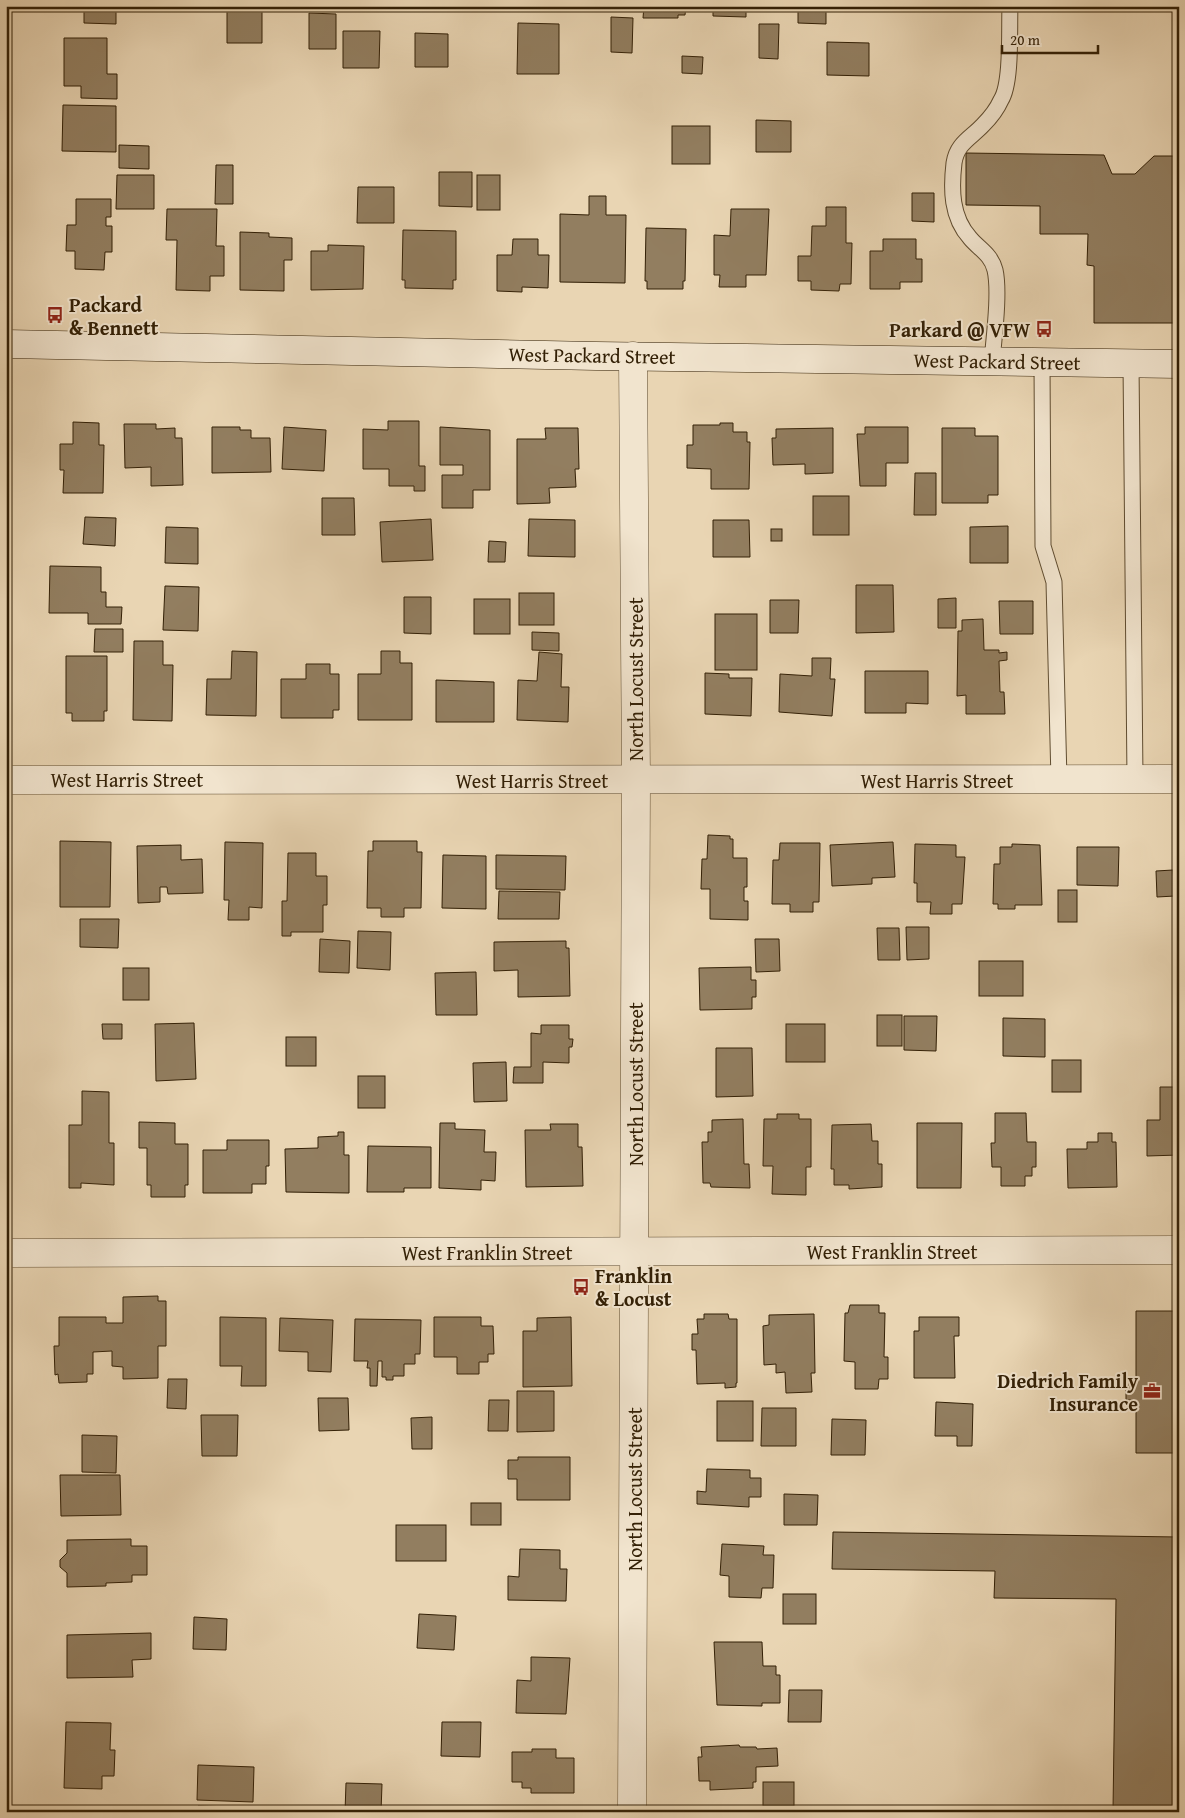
<svg xmlns="http://www.w3.org/2000/svg" width="1185" height="1818" font-family="'Gentium Book Plus',serif">
	<style>
		.building { fill: #927e60; stroke: #332006 }
		.lines { fill: none; stroke-linecap: round; stroke-linejoin: round }
		.lane-casing { stroke: #604d31; stroke-width: 17 }
		.street-casing { stroke: #604d31; stroke-width: 29 }
		.secondary-casing { stroke: #332006; stroke-width: 29 }
		.lane { stroke: #f1e4ce; stroke-width: 15 }
		.street { stroke: #f1e4ce; stroke-width: 28 }
		.secondary { stroke: #f1e4ce; stroke-width: 28 }
		.labels { text-anchor: middle; dominant-baseline: central; stroke-width: 4; stroke-linejoin: round; paint-order: stroke }
		.poi-label { font-size: 20px; font-weight: bold; fill: #332006; stroke: #f1e4ce; text-anchor: start }
		.street-label { font-size: 20px; fill: #332006; stroke: #f1e4ce }
	</style>
	<rect width="100%" height="100%" fill="#e9d5b3"/>
	<filter id="stains"><feTurbulence type="fractalNoise" baseFrequency=".004" numOctaves="4"/><feColorMatrix values="0 0 0 0 .2 0 0 0 0 .09 0 0 0 0 .02 0 0 0 .5 -.17"/></filter>
	<radialGradient id="worn" r=".72"><stop offset=".6" stop-color="#630" stop-opacity="0"/><stop offset="1" stop-color="#630" stop-opacity=".3"/></radialGradient>
	<!-- building -->
	<g class="building">
		<path d="M84,6H116V24L84,23Z"/>
		<rect x="503" y="6" width="19" height="2"/>
		<path d="M644,6H686L685,15H678V18H643Z"/>
		<path d="M713,6H759V9L746,8V17L713,16Z"/>
		<path d="M798,6H826V24L798,23Z"/>
		<path d="M227,10L262,11V43H227Z"/>
		<path d="M309,13L336,14V49H309Z"/>
		<path d="M611,17L633,18L632,53L611,52Z"/>
		<path d="M518,23L559,24V74H517Z"/>
		<path d="M759,24H779L778,59L759,58Z"/>
		<path d="M343,31H380L379,68H343Z"/>
		<path d="M415,33L448,34V67H415Z"/>
		<path d="M64,38H107V74H117V99L81,98V86H64Z"/>
		<path d="M827,42L869,43V76L827,75Z"/>
		<path d="M682,56L703,57L702,74L682,73Z"/>
		<path d="M63,105L116,106V152L62,151Z"/>
		<path d="M756,120L791,121V152H756Z"/>
		<rect x="672" y="126" width="38" height="38"/>
		<path d="M119,145L149,146V169L119,168Z"/>
		<path d="M966,153L1104,155L1112,174H1135L1154,156H1179V323H1094V266L1087,265L1088,234H1040V206L966,205Z"/>
		<path d="M216,165H233V204H215Z"/>
		<path d="M439,172H472V207L439,206Z"/>
		<path d="M117,175H154V209H116Z"/>
		<rect x="477" y="175" width="23" height="35"/>
		<path d="M358,187H394V223H357Z"/>
		<path d="M912,193H934V222L912,221Z"/>
		<path d="M589,196H606V215H626L625,283L560,282V214L589,215Z"/>
		<path d="M76,199H111V217H106V226H112V252H105L104,270L75,269V251H66L67,225H76Z"/>
		<path d="M826,207H846V243H852L851,284H840L839,291L811,290V281H798V256H811L812,226H826Z"/>
		<path d="M167,209H217L216,246H224V276H210V291L176,290L177,240H166Z"/>
		<path d="M731,209H769L766,275H746V287H719L720,275H714V235L730,236Z"/>
		<path d="M646,228L686,229L685,281H683V289H647V281H645Z"/>
		<path d="M403,230L456,231V280H453V289L405,288V280H402Z"/>
		<path d="M240,232L269,233V237L292,238V260H284V291L240,290Z"/>
		<path d="M513,239H538V255H549L548,288L522,287V292L497,291V255H512Z"/>
		<path d="M883,239H916V259H922V282H900V289H870V251H883Z"/>
		<path d="M328,245L364,246L363,289L311,290V251H328Z"/>
		<path d="M388,421H419V466H425V491H414V486H389V469H363V429L388,430Z"/>
		<path d="M73,422L99,423V445H104L103,493H63L64,470H60V444H73Z"/>
		<path d="M720,423H733V432H747V442H750L749,489H711V469L687,468V445H693V425H720Z"/>
		<path d="M124,424H156V429L175,428V438H182L183,485L151,486V467L125,468Z"/>
		<path d="M212,427H240V430H251V438H270L271,472L212,473Z"/>
		<path d="M284,427L326,430L324,471L282,469Z"/>
		<path d="M440,427L490,430V490H473V508H442V475H463V465H440Z"/>
		<path d="M865,427H908V463H886V486H860L857,434H865Z"/>
		<path d="M545,428H578L579,469H575L576,487L549,488L550,503L517,504V439H546Z"/>
		<path d="M833,428V473L805,474V464L773,465L772,438H776V429Z"/>
		<path d="M942,428H975V436H998V495H988V503H942Z"/>
		<path d="M915,473H936V515H914Z"/>
		<rect x="813" y="496" width="36" height="39"/>
		<path d="M322,498H354L355,535H322Z"/>
		<path d="M85,517L116,518L115,546L83,544Z"/>
		<path d="M431,519L433,560L382,562L380,522Z"/>
		<path d="M529,519L575,520V557L528,556Z"/>
		<path d="M713,520H749L750,557H713Z"/>
		<path d="M1008,526V563H970V527Z"/>
		<path d="M166,527L198,528V564L165,563Z"/>
		<rect x="771" y="529" width="11" height="12"/>
		<path d="M489,541L506,542L505,562H488Z"/>
		<path d="M50,566L101,567V592H106V607H122L121,624H88V613H49Z"/>
		<path d="M856,585H893L894,632L856,633Z"/>
		<path d="M165,586L199,587L198,631L163,630Z"/>
		<rect x="519" y="593" width="35" height="32"/>
		<path d="M404,597H431V634L404,633Z"/>
		<path d="M956,598V628H938V599Z"/>
		<rect x="474" y="599" width="36" height="35"/>
		<path d="M770,600H799L798,633H770Z"/>
		<path d="M999,601H1033V634H1000Z"/>
		<rect x="715" y="614" width="42" height="56"/>
		<path d="M983,619L984,650H999V653L1007,652V660L999,661L1000,692H1004L1005,714H966V695L957,696L958,631H962V620Z"/>
		<path d="M95,629H123V652H94Z"/>
		<path d="M532,632L559,633V651L532,650Z"/>
		<path d="M134,641H163V665H173L172,721L133,720Z"/>
		<path d="M232,651L257,652L256,716L206,715L207,679H231Z"/>
		<path d="M381,651H400V663H412V720H358V674H381Z"/>
		<path d="M539,652L562,654L561,687H569L568,722L517,720L518,680L537,681Z"/>
		<path d="M66,656H107V711H104V721H72V713H66Z"/>
		<path d="M812,658H831L830,679H835L832,716L779,712L780,674L812,676Z"/>
		<path d="M306,664H330V674H339V710H333V718H281V679H306Z"/>
		<path d="M865,671H928V704L906,703V713H865Z"/>
		<path d="M705,673L729,674V678H752L751,716L705,714Z"/>
		<path d="M436,680L494,682V722H436Z"/>
		<path d="M708,835L730,836V839H733V858H747V887H744V901H748V920L710,919V889H701L702,859H707Z"/>
		<path d="M60,841L111,842L110,907H60Z"/>
		<path d="M373,841H417V852H422L421,908H404V917H381V908H367L368,851H373Z"/>
		<path d="M225,842L263,843L262,908L249,907V920H228L229,900H224Z"/>
		<path d="M893,842L895,877L872,878V884L832,886L830,845Z"/>
		<path d="M780,843H820L819,902H813V912H790V904H772L773,860H779Z"/>
		<path d="M915,844L956,845V857H965L962,904H952V914H930L931,902H917V883H914Z"/>
		<path d="M1012,844L1040,845L1042,905H1015V909H998V904H993L994,864H1000V847H1012Z"/>
		<path d="M181,845V860L202,859L203,893L168,894L167,887H160V902L138,903L137,846Z"/>
		<path d="M1077,847H1119L1118,886L1077,885Z"/>
		<path d="M288,853H316V876H327V905H323V932H291V936H282V901H287Z"/>
		<path d="M443,855L486,856V909L442,908Z"/>
		<path d="M496,855L566,856L565,890L496,889Z"/>
		<path d="M1173,870L1175,896L1157,897L1156,871Z"/>
		<rect x="1058" y="890" width="19" height="32"/>
		<path d="M499,891L560,892L559,919H498Z"/>
		<path d="M80,919H119L118,948L80,947Z"/>
		<path d="M906,927H929V959L907,960Z"/>
		<path d="M877,928H899L900,960H878Z"/>
		<path d="M358,931L391,932L390,970L357,968Z"/>
		<path d="M320,939L350,941L349,973L319,972Z"/>
		<path d="M755,939H779L780,971L756,972Z"/>
		<path d="M566,941V948H569L570,996L518,997V970L494,971V942Z"/>
		<rect x="979" y="961" width="44" height="35"/>
		<path d="M751,967V980H756V997H752V1009L700,1010L699,968Z"/>
		<rect x="123" y="968" width="26" height="32"/>
		<path d="M476,972L477,1015H436L435,973Z"/>
		<rect x="877" y="1015" width="25" height="31"/>
		<path d="M904,1016H937L936,1051L904,1050Z"/>
		<path d="M1003,1018L1045,1019V1057L1003,1056Z"/>
		<path d="M194,1023L196,1079L156,1081L155,1024Z"/>
		<path d="M102,1024H122V1039H103Z"/>
		<rect x="786" y="1024" width="39" height="38"/>
		<path d="M541,1025H569V1039H573L572,1047H569V1063L543,1062V1083H513L514,1067H531V1033L541,1034Z"/>
		<rect x="286" y="1037" width="30" height="29"/>
		<path d="M716,1048H752L753,1096L716,1097Z"/>
		<rect x="1052" y="1060" width="29" height="32"/>
		<path d="M506,1062L507,1101L474,1102L473,1063Z"/>
		<rect x="358" y="1076" width="27" height="32"/>
		<path d="M1160,1087H1179V1155L1147,1156V1120H1160Z"/>
		<path d="M82,1091L109,1092V1143H114V1185L81,1183V1188H69V1125H82Z"/>
		<path d="M995,1113H1026L1027,1142H1036V1167H1032V1176H1025V1186H1001V1167H992L991,1143H995Z"/>
		<path d="M777,1114H799V1119H811V1167H806V1195L772,1194L773,1166H763L764,1119H777Z"/>
		<path d="M743,1119L744,1164H749L750,1188L711,1187L710,1183H703L702,1142H708V1132H712V1120Z"/>
		<path d="M139,1122L175,1123V1144H188V1185H185V1197H151V1185H147V1148H139Z"/>
		<path d="M440,1123H455V1129L485,1130L484,1152H496L495,1181L481,1180V1190L439,1188Z"/>
		<path d="M917,1123H962L961,1188H917Z"/>
		<path d="M550,1124H578V1147H582L583,1186L526,1187L525,1130H551Z"/>
		<path d="M871,1124L872,1141H878V1164H882V1187L849,1189V1185H834V1169H831L832,1125Z"/>
		<path d="M338,1132H344V1155H349V1193L286,1192L285,1149L318,1148V1137L338,1136Z"/>
		<path d="M1098,1133H1112V1142H1116L1117,1187L1068,1188L1067,1149H1087V1142H1098Z"/>
		<path d="M227,1140H269V1166H266V1184H252V1193H203V1150H227Z"/>
		<path d="M368,1146L431,1147V1188H404V1192H367Z"/>
		<path d="M158,1296V1301H166V1346H158V1378L123,1379V1367L112,1366V1351L93,1352V1374H87V1382L59,1383L58,1374L55,1375L54,1346H59V1317H106V1323H123V1297Z"/>
		<path d="M850,1305H879V1313H885L884,1357H888V1379H879L878,1389H855V1362L844,1361L845,1313H848Z"/>
		<path d="M1136,1311H1179V1453H1136V1400H1126V1382H1136Z"/>
		<path d="M704,1314H728L729,1319H737V1383H736V1387L725,1388V1383L697,1384L696,1350H692V1334H698L697,1319H704Z"/>
		<path d="M814,1314L815,1373H811L812,1392L786,1393L785,1372L776,1373V1364L764,1365L763,1326L769,1325V1315Z"/>
		<path d="M220,1317L266,1318V1386H241L242,1366H220Z"/>
		<path d="M434,1317H481V1326H493L494,1354H488V1362H479V1374H457V1357H434Z"/>
		<path d="M571,1317L572,1386L523,1387V1331H537V1318Z"/>
		<path d="M919,1317H959V1336H954L955,1378H914V1331H919Z"/>
		<path d="M280,1318L333,1320L331,1372L308,1371V1352L279,1351Z"/>
		<path d="M355,1319L421,1320L420,1354H415V1364H404V1376H393V1380H386V1377H382V1361H378L377,1386H370V1368H367L368,1361H354Z"/>
		<path d="M168,1379H187L186,1409L167,1408Z"/>
		<path d="M517,1391H554V1431L517,1432Z"/>
		<path d="M318,1398H348L349,1430L319,1431Z"/>
		<path d="M489,1400H509L508,1431H488Z"/>
		<rect x="717" y="1401" width="36" height="40"/>
		<path d="M936,1402L973,1404L972,1446H957V1436H935Z"/>
		<path d="M762,1408H796V1446H761Z"/>
		<path d="M201,1415H238L237,1456H202Z"/>
		<path d="M432,1417V1449H412L411,1418Z"/>
		<path d="M832,1419L866,1420L865,1455H831Z"/>
		<path d="M82,1435L117,1436L116,1473L82,1472Z"/>
		<path d="M518,1457H570V1500H517V1479H508V1460H518Z"/>
		<path d="M707,1469L750,1470V1478H761V1497H749V1507L697,1504V1491L706,1492Z"/>
		<path d="M60,1475H120L121,1515L61,1516Z"/>
		<path d="M784,1494L818,1495L817,1525H784Z"/>
		<rect x="471" y="1503" width="30" height="22"/>
		<rect x="396" y="1525" width="50" height="36"/>
		<path d="M833,1532L1179,1537V1811L1113,1810L1116,1599L994,1598L995,1571L832,1569Z"/>
		<path d="M131,1539V1546H147V1575H132V1582L106,1583V1586L67,1587V1573L60,1567V1560L67,1553V1540Z"/>
		<path d="M722,1544L764,1546L763,1555H774L773,1588H762L761,1598L729,1597V1576L720,1575Z"/>
		<path d="M520,1549L560,1550V1569H567L566,1601L508,1600V1576L519,1577Z"/>
		<rect x="783" y="1594" width="33" height="30"/>
		<path d="M419,1614L456,1616L454,1650L417,1648Z"/>
		<path d="M194,1617L227,1619L226,1650L193,1649Z"/>
		<path d="M151,1633V1659L132,1660L133,1677L67,1678V1635Z"/>
		<path d="M714,1642H762L763,1666H776V1675H780V1703H762V1706L717,1705Z"/>
		<path d="M531,1657L570,1658L566,1714L516,1713L517,1680L531,1681Z"/>
		<path d="M789,1690H822L821,1722H788Z"/>
		<path d="M66,1722L111,1723L110,1750H115L114,1776H102V1789L64,1788Z"/>
		<path d="M442,1722H481L480,1757L441,1756Z"/>
		<path d="M739,1745L740,1747H756L757,1749L777,1748L778,1766L756,1767V1782H753V1788L710,1790V1781H699L698,1757H702L701,1747Z"/>
		<path d="M532,1749H556V1758H574V1793H531V1788H522V1782H512V1752H532Z"/>
		<path d="M198,1765L254,1767L253,1802L197,1800Z"/>
		<rect x="763" y="1782" width="31" height="24"/>
		<path d="M346,1783L382,1784L381,1812H345Z"/>
		<path d="M198,1806L234,1807L233,1812H198Z"/>
		<rect x="466" y="1810" width="35" height="2"/>
		<rect x="503" y="1811" width="32" height="1"/>
	</g>
	<g class="lines">
		<!-- lane casing -->
		<g class="lane-casing">
			<g id="lane">
				<path d="M992,361C994,337 1000,292 995,270C991,254 979,249 970,238C951,217 951,189 954,163C957,143 971,138 983,125C990,118 997,109 1001,100C1012,83 1009,28 1010,6"/>
				<path d="M1042,362L1043,546L1054,582L1059,780"/>
				<path d="M1131,363L1135,779"/>
			</g>
		</g>
		<!-- street casing -->
		<g class="street-casing">
			<g id="street">
				<path d="M6,780L1179,779"/>
				<path d="M6,1253L1179,1250"/>
				<path d="M632,1812L636,780L633,356"/>
			</g>
		</g>
		<!-- secondary casing -->
		<g class="secondary-casing">
			<path id="secondary" d="M6,344L596,356L1179,364"/>
		</g>
		<!-- lane -->
		<use href="#lane" class="lane"/>
		<!-- street -->
		<use href="#street" class="street"/>
		<!-- secondary -->
		<use href="#secondary" class="secondary"/>
	</g>
	<!-- icons -->
	<defs>
		<g id="bus-bare" transform="scale(1.35)"><path d="M-5-6H5V4H4V6H2V4H-2V6H-4V4H-5ZM-3.5-4V0h7V-4ZM-3.5 1.2v1.5H-2V1.2ZM2 1.2v1.5H3.5V1.2Z" fill="#8f2418" stroke="#f1e4ce" stroke-width="2.5" paint-order="stroke"/></g>
		<g id="office-bare" transform="scale(1.35)"><path d="M-6-3h4V-5.5h4V-3h4V5H-6ZM-1-4.5V-3h2v-1.5ZM-6 0V1H6V0Z" fill="#8f2418" stroke="#f1e4ce" stroke-width="2.5" paint-order="stroke"/></g>
	</defs>
	<g fill-rule="evenodd">
		<use href="#bus-bare" x="55" y="315"/>
		<use href="#bus-bare" x="1044" y="329"/>
		<use href="#bus-bare" x="581" y="1287"/>
		<use href="#office-bare" x="1152" y="1391"/>
	</g>
	<g class="labels">
		<!-- poi labels -->
		<g class="poi-label">
			<text x="69" y="304">Packard<tspan x="69" dy="23">&amp; Bennett</tspan></text>
			<text x="1030" y="329" text-anchor="end">Parkard @ VFW</text>
			<text x="595" y="1275">Franklin<tspan x="595" dy="23">&amp; Locust</tspan></text>
			<text x="1138" y="1380" text-anchor="end">Diedrich Family<tspan x="1138" dy="23">Insurance</tspan></text>
		</g>
		<!-- street labels -->
		<g class="street-label">
			<text transform="translate(592 355) rotate(1)">West Packard Street</text>
			<text transform="translate(997 361) rotate(1)">West Packard Street</text>
			<text transform="translate(635 679) rotate(-90)">North Locust Street</text>
			<text x="127" y="779">West Harris Street</text>
			<text x="532" y="780">West Harris Street</text>
			<text x="937" y="780">West Harris Street</text>
			<text transform="translate(635 1084) rotate(-90)">North Locust Street</text>
			<text x="892" y="1251">West Franklin Street</text>
			<text x="487" y="1252">West Franklin Street</text>
			<text transform="translate(634 1489) rotate(-90)">North Locust Street</text>
		</g>
	</g>
	<!-- margin -->
	<rect width="1185" height="1818" fill="none" stroke="#e9d5b3" stroke-width="25"/>
	<rect x="8" y="8" width="1170" height="1803" fill="none" stroke="#332006" stroke-width="2.5"/>
	<rect x="12" y="12" width="1160" height="1793" fill="none" stroke="#332006"/>
	<!-- scale -->
	<path d="M1002 45v8h96v-8" fill="none" stroke="#332006" stroke-width="2.5"/>
	<text x="1010" y="45" font-size="15" fill="#332006" stroke="#f1e4ce" stroke-width="4" paint-order="stroke">20 m</text>
	<rect width="100%" height="100%" filter="url(#stains)"/>
	<rect width="100%" height="100%" fill="url(#worn)"/>
</svg>
